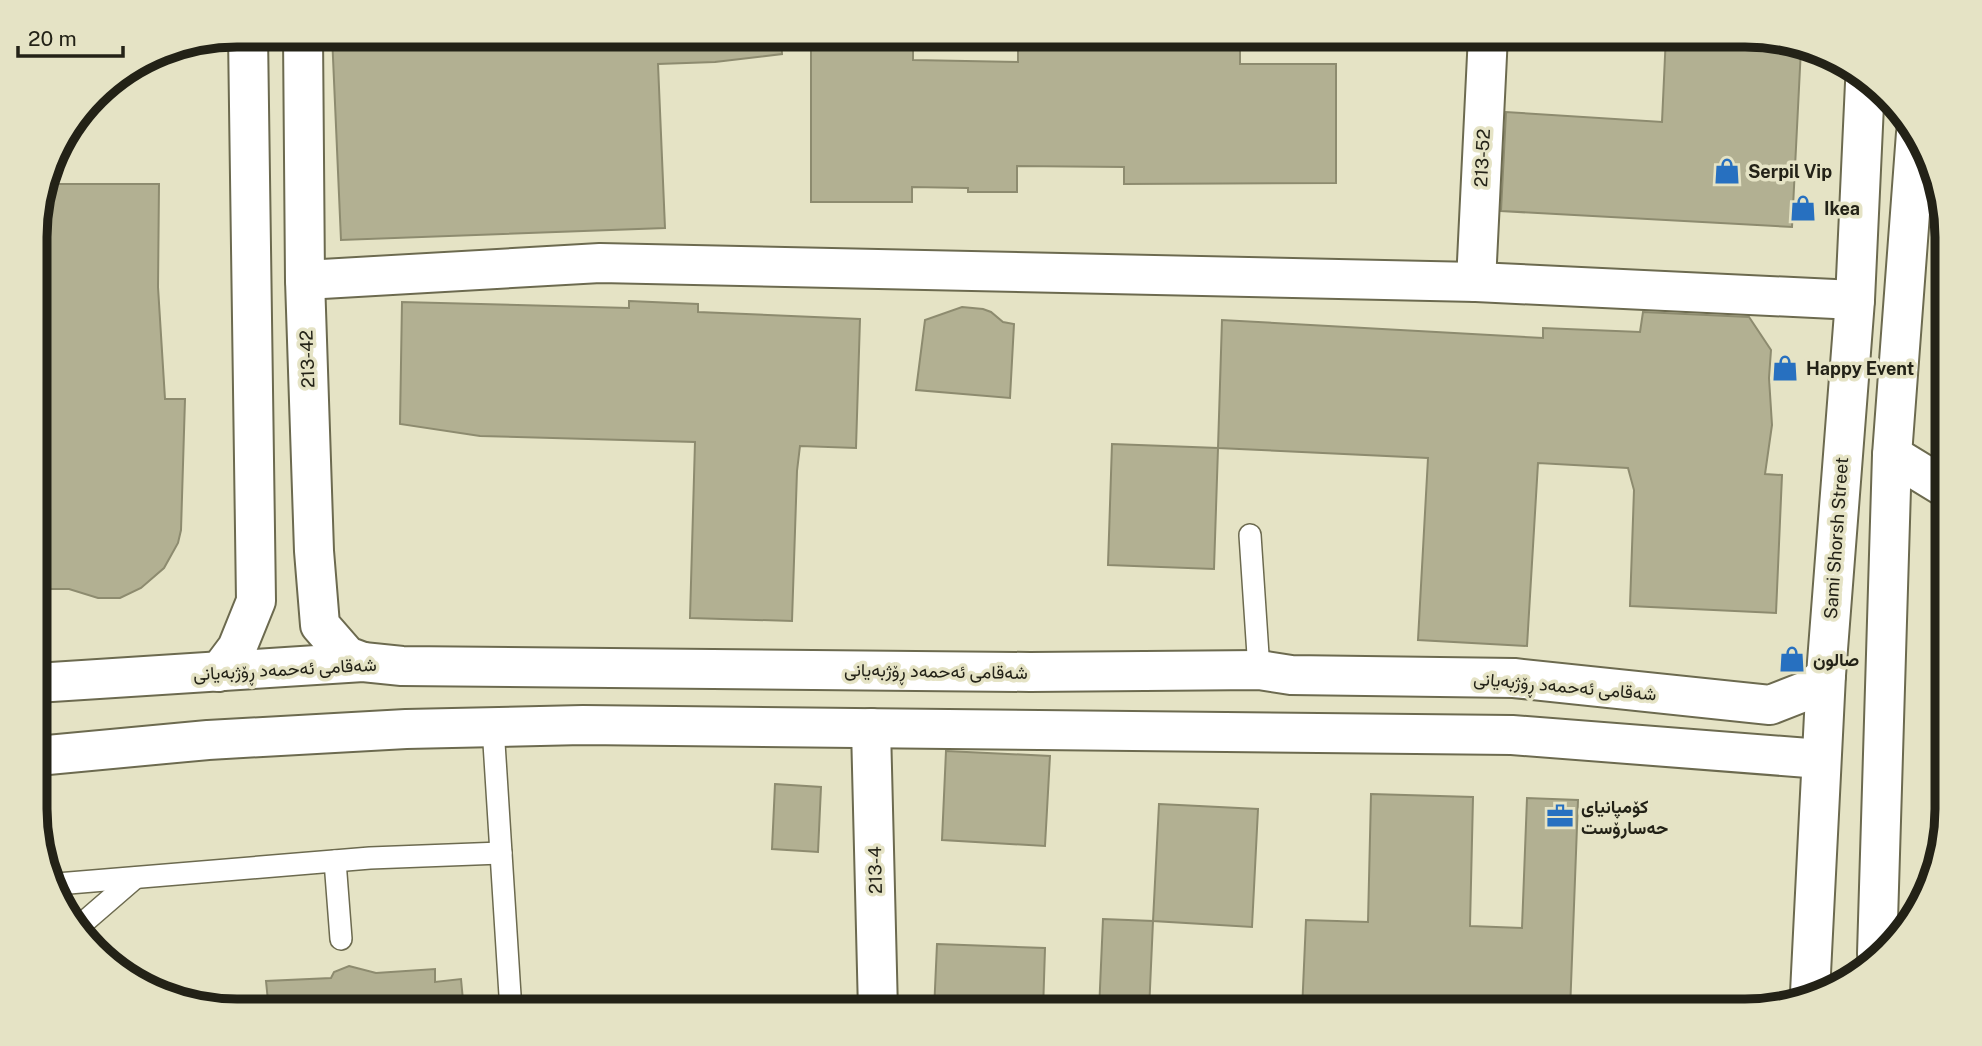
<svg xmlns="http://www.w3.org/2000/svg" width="1982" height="1046" font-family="'Public Sans',Vazirmatn,sans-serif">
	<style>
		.building { fill: #b2b092; stroke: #8d8b6f; stroke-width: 2 }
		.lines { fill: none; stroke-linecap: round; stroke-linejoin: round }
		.service-casing { stroke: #6c6a4f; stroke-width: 24 }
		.minor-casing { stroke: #6c6a4f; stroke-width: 42 }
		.tertiary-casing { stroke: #6c6a4f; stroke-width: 42 }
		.secondary-casing { stroke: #6c6a4f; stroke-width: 42 }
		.service { stroke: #fff; stroke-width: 21 }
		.minor { stroke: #fff; stroke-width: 38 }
		.tertiary { stroke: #fff; stroke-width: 38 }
		.secondary { stroke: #fff; stroke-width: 38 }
		.labels { text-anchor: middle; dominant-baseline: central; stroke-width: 7; stroke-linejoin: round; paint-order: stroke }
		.street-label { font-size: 18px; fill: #232217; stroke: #e5e3c5 }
		.poi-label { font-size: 18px; font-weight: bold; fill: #232217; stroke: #e5e3c5; text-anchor: start }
		.rim { fill: none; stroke: #232217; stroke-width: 9 }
	</style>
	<rect width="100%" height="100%" fill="#e5e3c5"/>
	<!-- building -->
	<g class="building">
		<path d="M332,35H781L782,54L715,62L658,64L665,228L341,240Z"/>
		<path d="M811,35H913V60L1018,62V35H1240V64H1336V183L1124,184V167L1017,166V192H968V188L912,187V202H811Z"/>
		<path d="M1666,35H1744L1801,48L1792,227L1501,211L1506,112L1662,122Z"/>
		<path d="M46,184H159L158,287L165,399H185L181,530L178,543L164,568L141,588L120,598H98L69,589H36V289L39,288V209Z"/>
		<path d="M629,301L698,304V312L860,319L856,448L800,446L797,471L792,621L690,618L695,442L480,436L400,424L402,302L629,308Z"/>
		<path d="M962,307L983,309L991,312L1003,322L1014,324L1010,398L916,390L925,320Z"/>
		<path d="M1643,312L1749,317L1771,350L1769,378L1772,425L1765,474L1782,475L1776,613L1630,606L1634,490L1628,468L1538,463L1527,646L1418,640L1428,458L1218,448L1222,320L1543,338V328L1640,332Z"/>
		<path d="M1112,444L1218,448L1214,569L1108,565Z"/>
		<path d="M946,751L1050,756L1045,846L942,840Z"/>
		<path d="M775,784L821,787L818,852L772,849Z"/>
		<path d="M1371,794L1473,797L1470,926L1522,928L1527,798L1578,800L1570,1011H1302L1306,920L1368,922Z"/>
		<path d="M1159,804L1258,809L1252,927L1153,921Z"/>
		<path d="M1103,919L1153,921L1149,1011H1099Z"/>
		<path d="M937,944L1045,948L1043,1011H934Z"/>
		<path d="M349,966L376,973L435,969V982L461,979L464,1011H269L266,981L331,978L334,972Z"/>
	</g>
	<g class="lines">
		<!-- service casing -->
		<g class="service-casing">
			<g id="service">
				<path d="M1250,535L1259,670"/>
				<path d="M493,727L511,1011"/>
				<path d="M335,861L341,939"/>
				<path d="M57,884L370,858L501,853"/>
				<path d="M76,929L135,878"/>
			</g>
		</g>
		<!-- minor casing -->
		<g class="minor-casing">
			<g id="minor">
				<path d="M305,280L600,263L1476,282L1855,300"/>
				<path d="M1476,282L1488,35"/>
				<path d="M1892,455L1946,488"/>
				<path d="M871,728L878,1011"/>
			</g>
		</g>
		<!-- tertiary casing -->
		<g class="tertiary-casing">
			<g id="tertiary">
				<path d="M303,35L305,280L314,551L320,625L347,656L363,662"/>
				<path d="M219,672L237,648L256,601L248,35"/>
				<path d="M36,683L363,662L402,666L1030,672L1259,670L1291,675L1514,678L1770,705L1811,689L1826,675"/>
				<path d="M37,756L208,740L406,729L583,725L1512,735L1821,759"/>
			</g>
		</g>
		<!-- secondary casing -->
		<g class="secondary-casing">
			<g id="secondary">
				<path d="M1877,954L1892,455L1916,133"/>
				<path d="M1810,993L1826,675L1855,300L1865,83"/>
			</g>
		</g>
		<!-- service -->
		<use href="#service" class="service"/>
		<!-- minor -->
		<use href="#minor" class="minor"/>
		<!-- tertiary -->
		<use href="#tertiary" class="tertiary"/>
		<!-- secondary -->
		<use href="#secondary" class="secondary"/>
	</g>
	<!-- icons -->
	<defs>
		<g id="shop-bare" transform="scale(2.1)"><path d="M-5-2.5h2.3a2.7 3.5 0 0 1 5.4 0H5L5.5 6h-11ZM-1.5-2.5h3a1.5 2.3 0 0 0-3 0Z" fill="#2770c0" stroke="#e5e3c5" stroke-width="2.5" paint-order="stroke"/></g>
		<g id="office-bare" transform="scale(2.1)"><path d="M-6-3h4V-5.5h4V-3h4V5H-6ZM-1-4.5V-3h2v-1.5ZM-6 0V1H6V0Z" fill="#2770c0" stroke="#e5e3c5" stroke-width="2.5" paint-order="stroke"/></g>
	</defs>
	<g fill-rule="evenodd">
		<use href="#shop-bare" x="1727" y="171"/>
		<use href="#shop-bare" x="1803" y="208"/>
		<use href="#shop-bare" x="1785" y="368"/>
		<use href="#shop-bare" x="1792" y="659"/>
		<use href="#office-bare" x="1560" y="816"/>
	</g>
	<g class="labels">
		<!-- street labels -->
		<g class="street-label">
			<text transform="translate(1482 158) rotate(-87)">213-52</text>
			<text transform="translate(307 359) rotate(-92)">213-42</text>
			<text transform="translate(1836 538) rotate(-86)">Sami Shorsh Street</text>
			<text transform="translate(285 669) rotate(-3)">شەقامی ئەحمەد ڕۆژبەیانی</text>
			<text transform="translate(936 671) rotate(1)">شەقامی ئەحمەد ڕۆژبەیانی</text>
			<text transform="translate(1565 686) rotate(5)">شەقامی ئەحمەد ڕۆژبەیانی</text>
			<text transform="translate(875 870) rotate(-91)">213-4</text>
		</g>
		<!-- poi labels -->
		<g class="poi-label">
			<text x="1748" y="171">Serpil Vip</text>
			<text x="1824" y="208">Ikea</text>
			<text x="1806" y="368">Happy Event</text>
			<text x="1813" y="659">صالون</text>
			<text x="1581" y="806">کۆمپانیای<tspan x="1581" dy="21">حەسارۆست</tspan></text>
		</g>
	</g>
	<!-- crop -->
	<path d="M0 0H1982V1046H0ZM237 47H1745A190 190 0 0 1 1935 237V809A190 190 0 0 1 1745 999H237A190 190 0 0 1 47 809V237A190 190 0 0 1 237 47Z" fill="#e5e3c5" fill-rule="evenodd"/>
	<path class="rim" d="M237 47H1745A190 190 0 0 1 1935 237V809A190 190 0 0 1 1745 999H237A190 190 0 0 1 47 809V237A190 190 0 0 1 237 47Z"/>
	<!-- scale -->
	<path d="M18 46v10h105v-10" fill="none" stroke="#232217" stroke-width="3.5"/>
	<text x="28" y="46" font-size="21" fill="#232217" stroke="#e5e3c5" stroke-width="5" paint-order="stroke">20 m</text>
</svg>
